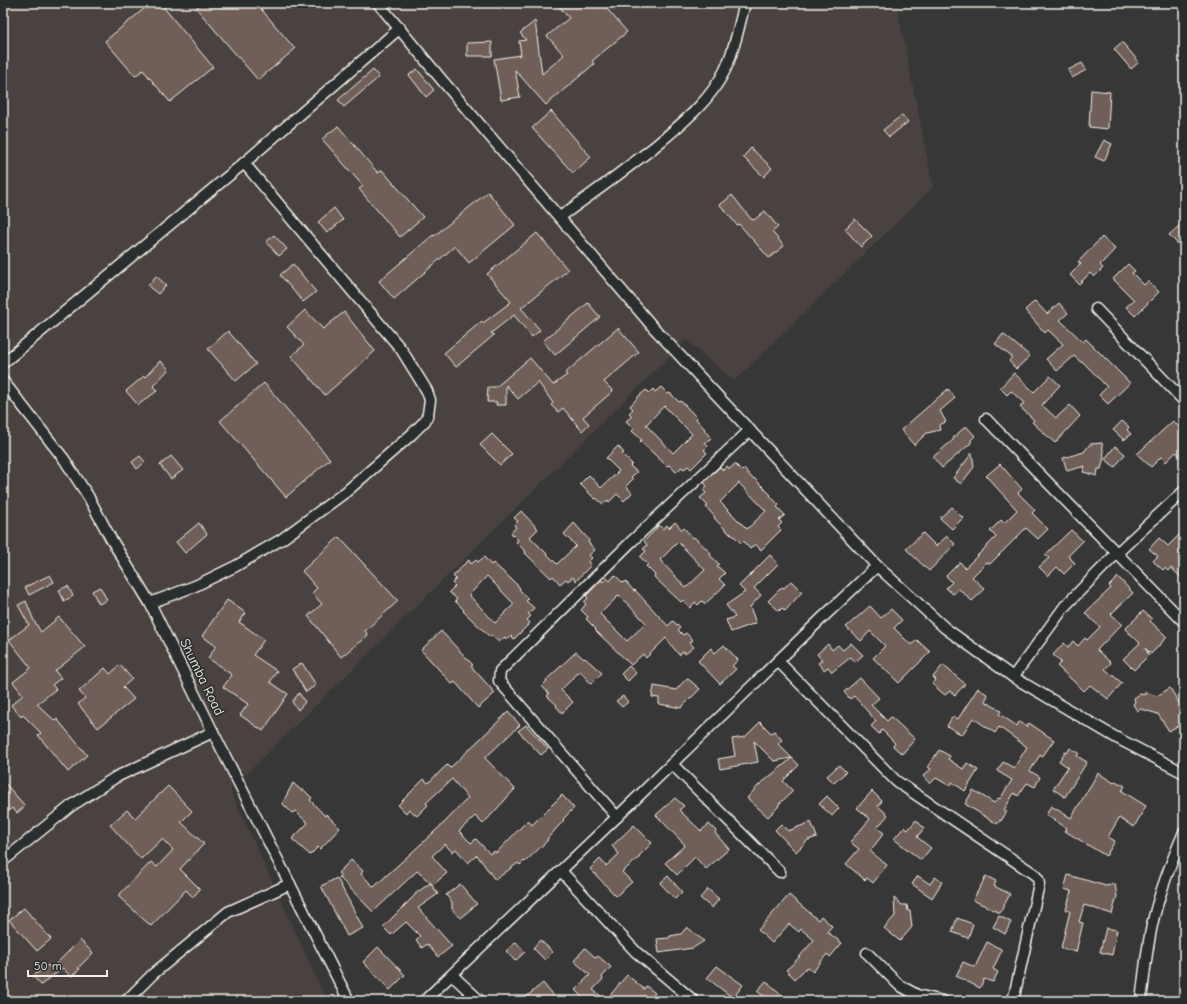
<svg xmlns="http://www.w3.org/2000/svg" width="1187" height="1004" font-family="'Comic Neue',sans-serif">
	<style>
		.built { fill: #494341 }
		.building { fill: #705e59; stroke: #f4f1e8; fill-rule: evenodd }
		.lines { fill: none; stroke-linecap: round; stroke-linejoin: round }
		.minor-casing { stroke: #f4f1e8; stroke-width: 13 }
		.minor { stroke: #2a2d2e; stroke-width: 10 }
		.labels { text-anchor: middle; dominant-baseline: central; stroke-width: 3; stroke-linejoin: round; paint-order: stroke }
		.street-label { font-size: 14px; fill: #f4f1e8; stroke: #2a2d2e }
	</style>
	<rect width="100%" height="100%" fill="#383737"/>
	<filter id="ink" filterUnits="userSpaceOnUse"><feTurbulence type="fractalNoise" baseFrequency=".025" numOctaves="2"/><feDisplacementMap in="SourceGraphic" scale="8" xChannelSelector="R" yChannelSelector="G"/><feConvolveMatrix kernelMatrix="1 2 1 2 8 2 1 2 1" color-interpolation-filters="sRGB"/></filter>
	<g filter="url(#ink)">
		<!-- built -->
		<path class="built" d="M3,3H902L897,7L933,187L734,381L686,340L230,790L327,1001H3Z"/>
		<!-- building -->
		<g class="building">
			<path d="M151,3H160L213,67L170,102L143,70L135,76L105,41Z"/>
			<path d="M202,3H256L295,49L258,80L196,8Z"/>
			<path d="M556,3H602L627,32L592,61L594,64L546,105L515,70L520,97L501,100L494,59L521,55L519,41L526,40L520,33L535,21L542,74L564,55L547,36L569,18Z"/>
			<path d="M492,42V56H467V43Z"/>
			<path d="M1122,42L1139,62L1131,69L1114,49Z"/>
			<path d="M1082,63L1086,70L1072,78L1068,70Z"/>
			<path d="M417,69L434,90L426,97L409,75Z"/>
			<path d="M373,70L379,77L344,107L338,100Z"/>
			<path d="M1091,90L1110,92L1108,129L1089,127Z"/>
			<path d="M551,111L591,157L573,173L532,128Z"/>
			<path d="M902,115L908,122L889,137L883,130Z"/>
			<path d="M338,126L378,173L382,170L423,217L400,237L359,189L363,186L322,139Z"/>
			<path d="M1104,140L1112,144L1104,161L1095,157Z"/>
			<path d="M751,148L772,168L764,177L743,157Z"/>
			<path d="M488,192L515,225L469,263L455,246L394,299L379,281L433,235L434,236Z"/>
			<path d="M732,195L751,219L754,220L765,211L778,227L772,232L784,246L769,258L739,224L737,225L720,205Z"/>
			<path d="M334,208L343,220L327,233L318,222Z"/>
			<path d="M855,219L872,236L861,247L845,229Z"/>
			<path d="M1180,225L1184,229V250L1169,235Z"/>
			<path d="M537,233L568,270L521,308L540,330L532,337L514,315L491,333L494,335L456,367L444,353L482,321L483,323L511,302L487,274Z"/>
			<path d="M274,235L287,249L279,256L266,242Z"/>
			<path d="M1102,237L1115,249L1100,265L1103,268L1094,277L1090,273L1079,284L1070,275L1081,264L1078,262Z"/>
			<path d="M293,264L316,292L303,302L280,275Z"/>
			<path d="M1128,264L1135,271L1132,273L1144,285L1148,281L1159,292L1135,316L1126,307L1134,300L1113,279Z"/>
			<path d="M156,276L166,285L158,294L148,286Z"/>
			<path d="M1035,301L1047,314L1059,303L1068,313L1060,320L1083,342L1086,339L1130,383L1108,404L1099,395L1107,387L1083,362L1082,363L1074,356L1057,371L1046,359L1063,344L1048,330L1045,333L1025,310Z"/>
			<path d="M588,303L600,317L555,355L543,341Z"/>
			<path d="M305,310L323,329L344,312L375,351L325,395L291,356L304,345L287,327Z"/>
			<path d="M618,328L639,352L604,382L613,391L583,417L589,424L582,431L563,408L558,412L551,405L553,403L538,382L518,399L506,385V405H496L497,402H487L488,387H496L530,358L553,385L567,375L565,373Z"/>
			<path d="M228,331L256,364L236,381L208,349Z"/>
			<path d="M1003,334L1030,356L1016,369L1009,361L1012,357L995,344Z"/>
			<path d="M160,361L169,369L153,386L157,391L138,405L126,391L144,376L145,377Z"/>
			<path d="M1014,373L1034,392L1050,376L1060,385L1042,405L1056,418L1070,405L1080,416L1055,443L1032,422L1034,420L1020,407L1024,403L1011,391L1007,395L1000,388Z"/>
			<path d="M264,383L330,459L286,497L220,421Z"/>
			<path d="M661,387L668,394L670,393L679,402L681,401L697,418L696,419L705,429L704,430L711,438L705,443L708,446L704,450L707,453L691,469L688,466L684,469L682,467L676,472L669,465L667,466L640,441L642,440L632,431L634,429L626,421L632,416L629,413L633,409L630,406L639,396L646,390L649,393L653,389L655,392ZM664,406L692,434L673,453L646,425Z"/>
			<path d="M948,389L955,398L940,411L946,422L939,425L940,430L927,433L914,445L901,430Z"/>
			<path d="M1122,421L1129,427L1127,430L1131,434L1124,440L1113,430Z"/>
			<path d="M1173,421L1184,432V461L1176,452L1166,462L1161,457L1151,467L1137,454Z"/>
			<path d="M966,426L975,436L971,440V443L942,468L933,457L953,440L954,437Z"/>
			<path d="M492,434L512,454L500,465L480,445Z"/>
			<path d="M1102,443L1104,457L1101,469H1098L1097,476L1083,472L1085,466L1067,471L1063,458L1084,452L1090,444Z"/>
			<path d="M618,446L624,453L622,454L632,464L630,466L637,472L631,477L633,479L626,486L632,493L624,501L617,494L609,502L608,500L603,504L596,498L595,499L580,484L589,475L601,488L619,471L606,458Z"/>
			<path d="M1115,446L1125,454L1115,467L1105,459Z"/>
			<path d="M972,453L974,467L961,484L953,478Z"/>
			<path d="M140,456L145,462L137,469L132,462Z"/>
			<path d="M171,456L183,470L171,479L160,465Z"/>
			<path d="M735,464L742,471L744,469L753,479L754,478L771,495L770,496L779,505L777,507L785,515L779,520L782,523L778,527L781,530L761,550L755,544L750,549L743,541L741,543L731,533L730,534L714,518L715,517L706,507L708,506L700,498L706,493L703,490L707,486L704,483L713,473L720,467L723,470L727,466L729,469ZM739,483L766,511L747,529L720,502Z"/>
			<path d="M1000,464L1022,489L1018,493L1035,510L1032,513L1048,529L1038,539L1026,528L990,564L987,562L972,577L985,589L972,601L959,589L953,594L946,588L952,582L946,576L960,562L965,568L996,537L990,531L1001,520L1004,523L1017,510L986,476Z"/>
			<path d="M952,507L963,518L952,529L940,518Z"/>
			<path d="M521,511L538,529L530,537L557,564L576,546L564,534L574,523L589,540L588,542L595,550L589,555L592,558L588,562L591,565L576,581L573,577L568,581L566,579L560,584L553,576L551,578L525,553L526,552L516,542L518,540L511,533L516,527L514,525L518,521L514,518Z"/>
			<path d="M675,522L682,530L684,528L693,538L694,537L711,553L710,555L719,564L717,566L725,573L719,579L725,585L705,604L702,601L698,605L695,602L690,608L683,600L681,602L654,577L655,575L646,566L648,564L640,557L646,551L643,549L647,545L644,541L653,532L659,525L663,529L667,525L669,528ZM678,542L705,570L686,588L660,560Z"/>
			<path d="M199,523L207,534L185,553L176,542Z"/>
			<path d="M1071,530L1083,541L1068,556L1075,563L1064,574L1057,567L1048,576L1039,567L1049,558L1045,555Z"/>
			<path d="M1184,530V580L1171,568L1168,571L1165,568L1163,570L1153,561L1158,556L1149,549L1159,538L1168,546Z"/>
			<path d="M923,533L936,546L947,536L955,544L929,571L906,549Z"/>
			<path d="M339,537L398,601L365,631L368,635L341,657L308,616L322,604L312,593L317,588L302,571Z"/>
			<path d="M770,555L778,564L754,588L761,595L750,607L756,623L731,632L726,620L735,617L726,605L745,592L739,586Z"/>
			<path d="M484,557L491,565L493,563L510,578L520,588L519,589L528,599L526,601L534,608L528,614L531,616L527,620L530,623L514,639L511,636L507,640L505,637L499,642L491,635L490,637L463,611L464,610L455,601L457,599L449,592L455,586L452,583L456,579L453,576L462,566L469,560L471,564L476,560L478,562ZM487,576L514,604L495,623L469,595Z"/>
			<path d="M50,575L54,582L29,595L25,587Z"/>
			<path d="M615,575L623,583L625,581L634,591L635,590L668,626L673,621L680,628L678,630L683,635L686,633L693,640L690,643L694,647L685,654L684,651L679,655L666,638L646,658L643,654L631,665L595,630L596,629L586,619L588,617L581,610L586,604L584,602L588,598L586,596L601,580L603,582L607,578L610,581ZM619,595L646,623L627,641L600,614Z"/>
			<path d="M1118,577L1133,593L1111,614L1122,624L1097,650L1111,663L1105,669L1122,683L1108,699L1090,685L1084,691L1057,666L1061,662L1053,655L1064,643L1068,647L1073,641L1078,646L1085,638L1087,640L1100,627L1085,613L1111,588L1109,586Z"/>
			<path d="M791,581L802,592L785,611L782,608L779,611L768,601L782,587L784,588Z"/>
			<path d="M68,586L73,596L64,601L59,590Z"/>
			<path d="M100,587L107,600L99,604L92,591Z"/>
			<path d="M227,600L246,613L239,622L264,640L253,655L277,671L270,682L288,694L263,731L240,715L248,704L223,687L232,675L208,658L216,646L202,636Z"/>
			<path d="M26,601L34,621L41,632L59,617L85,647L55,671L61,678L52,685L56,689L37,704L55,721L57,719L87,755L68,772L38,735L41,733L23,715L21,717L11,705L23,695L13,682L31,668L9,640L29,625L18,605Z"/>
			<path d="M870,606L881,618L891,609L902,620L894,628L911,645L917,640L930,652L899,683L873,658L885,646L870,631L861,641L846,627Z"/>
			<path d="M1143,611L1152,619L1150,621L1167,637L1151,654L1145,648L1149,655L1134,670L1123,659L1140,643L1125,629Z"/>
			<path d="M441,631L473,665L471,666L495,693L478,708L455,682L452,684L421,650Z"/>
			<path d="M851,643L863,655L855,662L851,657L832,672L828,667L824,670L818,663L822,660L817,654L828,644L832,650L838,645L843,650Z"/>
			<path d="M724,645L738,660L732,666L736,669L720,684L698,661L711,648L715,653Z"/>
			<path d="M576,652L584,659L585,658L602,673L591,684L580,671L561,690L573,702L562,713L556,706L557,705L547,696L549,694L542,686L547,681L546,680Z"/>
			<path d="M302,663L316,685L306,692L292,669Z"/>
			<path d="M120,665L132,679L123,687L134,699L98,728L78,704L85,698L79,691L105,668L110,674Z"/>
			<path d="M943,665L965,684L955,695L950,691L945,695L932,684L936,680L933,677Z"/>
			<path d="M629,666L636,673L628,681L621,674Z"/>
			<path d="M687,678L700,689L681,708L659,704V698L652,697L654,686L676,690Z"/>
			<path d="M860,678L879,698L871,705L887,721L891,717L915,739L902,754L893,746L895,743L882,730L879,734L871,726L876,721L854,696L850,699L844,692Z"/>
			<path d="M978,688L988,695L985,701L1001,711L999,714L1017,726L1019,722L1027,727L1029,723L1054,740L1042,757L1040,755L1030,771L1040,777L1035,787L1027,783L1018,796L1014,793L1004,810L1007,811L1001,821L1000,820L997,824L965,804L973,790L994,803L998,798L1000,799L1012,780L997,771L1003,762L1014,768L1027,747L999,727L995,733L973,718L962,735L947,726L953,716L958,719Z"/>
			<path d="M1170,688L1184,711V722L1169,731L1158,714L1141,709L1137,711L1133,704L1135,702L1134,698L1140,694L1145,695V692L1157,696Z"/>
			<path d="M299,693L305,702L298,710L292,702Z"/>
			<path d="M623,696L628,702L622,707L616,701Z"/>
			<path d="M508,712L520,725L485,758L515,789L483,824L475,816L459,831L471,843L476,839L490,854L495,851L496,853L528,820L532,825L562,795L574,808L563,819L564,820L547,839L548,840L525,862L524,861L520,865L518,863L495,880L477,855L468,863L456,849L452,852L445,844L432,856L447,873L433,885L417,871L373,912L339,877L341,876L338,873L351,860L363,871L361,874L374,887L445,822L468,798L452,779L426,803L428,805L417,816L409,809L406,813L398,805L424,779L428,783L447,765L450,768Z"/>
			<path d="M760,722L771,733L774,731L782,740L778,744L792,758L774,761L754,741L758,762L720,769L718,759L735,756L732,739L745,737Z"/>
			<path d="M526,725L548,749L541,755L518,731Z"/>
			<path d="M1070,748L1079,753L1077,756L1087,762L1065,797L1053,789L1068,767L1059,761L1065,752L1067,753Z"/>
			<path d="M939,750L950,756L948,759L963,769L967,763L978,770L965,791L952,782L950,786L936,778L930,784L923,776L931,769L928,767Z"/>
			<path d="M792,758L799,765L783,781L793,791L778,805L779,806L768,817L747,798L758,786Z"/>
			<path d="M839,765L846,772L834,783L827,776Z"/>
			<path d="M1098,773L1114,783L1115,781L1125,786L1122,791L1146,806L1134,827L1119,818L1108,837L1115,841L1106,856L1065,831L1067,828L1046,815L1051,806L1071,818Z"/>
			<path d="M3,781L25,806L17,813L12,808L3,816Z"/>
			<path d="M293,783L302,791L303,789L312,798L310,800L325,816L326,814L340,828L320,849L318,847L310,855L292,839L308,823L295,811L292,813L283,804V802Z"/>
			<path d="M168,786L192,811L181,822L204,844L180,869L200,889L193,897L186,890L151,926L118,896L151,862L157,867L173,850L162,839L141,859L110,825L127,810L135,818Z"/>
			<path d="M872,791L882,801L878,806L888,815L877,828L884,833L870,851L887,865L873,883L867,878L865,880L846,864L859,849L850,842L870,819L857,808Z"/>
			<path d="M827,796L839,808L832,816L819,804Z"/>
			<path d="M675,798L684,806L679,810L701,831L709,824L716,831L715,833L729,849L706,869L695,857L677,875L665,863L685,845L656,815Z"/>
			<path d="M916,820L924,828L917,837L931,848L921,860L894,839L904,827L908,830Z"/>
			<path d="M811,822L817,837L808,840L796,852L775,830L781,824L788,831Z"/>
			<path d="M634,825L652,843L639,856L640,857L622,872L632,882L616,896L590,869L600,859L606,866L619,854L612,846Z"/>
			<path d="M1068,875L1106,886L1115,884L1117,896L1112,914L1084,905L1079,922L1083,923L1076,952L1061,948L1070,911L1066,910L1071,891L1064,889Z"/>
			<path d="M668,876L682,892L675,899L660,883Z"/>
			<path d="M918,876L930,884L935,877L942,882L932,898L912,884Z"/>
			<path d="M986,876L996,881L994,886L1010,894L1000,913L973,900Z"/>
			<path d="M337,878L363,928L347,936L321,886Z"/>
			<path d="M430,883L438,894L418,908L452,946L438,957L427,944L422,948L416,940L420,936L406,922L391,935L383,927L415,895V894Z"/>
			<path d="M460,884L477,904L460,918L452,909V902L446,895Z"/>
			<path d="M708,889L719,899L712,908L700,898Z"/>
			<path d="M789,895L818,920L821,916L832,926L827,932L842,943L830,957L827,954L813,972L807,967L795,979L786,970L794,963L814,940L801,929L799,932L789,924L772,943L758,930Z"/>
			<path d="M894,898L902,905H907L908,911H910L912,927L900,941L884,928L895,916Z"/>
			<path d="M24,908L51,939L37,951L9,920Z"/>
			<path d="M999,916L1011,922L1005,934L993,927Z"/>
			<path d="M957,918L973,924L968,938L952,932Z"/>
			<path d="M687,927L704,941L693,948L659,953L657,939L669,938L670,936L681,934Z"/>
			<path d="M1106,928L1117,930L1112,955L1100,952Z"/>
			<path d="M80,940L93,953L78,968L80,969L71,977L63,968L41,985L33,976L48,965L51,969Z"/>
			<path d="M540,940L553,952L545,960L533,948Z"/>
			<path d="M516,942L525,952L515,961L506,951Z"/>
			<path d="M987,942L1001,949V952L993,969L998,972L993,982L984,979L980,988L956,976L963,962L975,967Z"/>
			<path d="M378,947L405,975L390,990L363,962Z"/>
			<path d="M585,948L596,958L598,956L611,967L602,977L603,979L593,990L606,1000L627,975L644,989L646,986L655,993L649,1001H586L575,990L590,975L574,961Z"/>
			<path d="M717,966L743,985L733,998L707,978Z"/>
			<path d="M766,981L789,1001H770L757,991Z"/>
			<path d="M543,983L554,997L549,1001H521Z"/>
		</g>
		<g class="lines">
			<!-- minor casing -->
			<g class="minor-casing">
				<g id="minor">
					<path d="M378,3L441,79L653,327L877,566L945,628L1013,677L1115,737L1184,773"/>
					<path d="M560,217C591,195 622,172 653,148C680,125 709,103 725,70C735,49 739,25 745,3"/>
					<path d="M1096,309L1184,401"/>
					<path d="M3,363L244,163L400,28"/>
					<path d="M3,381L64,459L88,496L111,539L150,603L213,732L349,1001"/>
					<path d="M986,419L1184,622"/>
					<path d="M150,603L195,586L236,566L282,539L347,491L412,434L425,421L428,414L430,400L427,391L401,349L244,163"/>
					<path d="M778,661L896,781L1034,874L1038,879L1039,884L1013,1001"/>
					<path d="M1013,677L1065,606L1116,554L1184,491"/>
					<path d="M672,764L780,872"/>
					<path d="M617,817L499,681L500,671L631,542L750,430"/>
					<path d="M3,861L71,806L116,777L213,732"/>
					<path d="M561,871L636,952L694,1001"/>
					<path d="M867,953L899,985L917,995L943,1001"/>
					<path d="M452,975L480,1001"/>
					<path d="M126,1001L153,974L228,912L290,884"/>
					<path d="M424,1001L617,817L819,621L877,566"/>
					<path d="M1141,1001C1145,971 1147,941 1155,913C1162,885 1173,858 1184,832"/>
				</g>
			</g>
			<!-- minor -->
			<use href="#minor" class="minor"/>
		</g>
	</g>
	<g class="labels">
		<!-- street labels -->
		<g class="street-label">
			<text transform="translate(202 677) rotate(64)">Shumba Road</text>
		</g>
	</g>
	<!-- margin -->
	<rect width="1187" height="1004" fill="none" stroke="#2a2d2e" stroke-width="16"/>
	<rect x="8" y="8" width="1171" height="988" fill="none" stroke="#f4f1e8" stroke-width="1.5" filter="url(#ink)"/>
	<!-- scale -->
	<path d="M28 970v6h79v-6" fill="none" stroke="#f4f1e8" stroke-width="2"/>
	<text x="34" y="970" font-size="12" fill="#f4f1e8" stroke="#2a2d2e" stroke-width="3" paint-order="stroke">50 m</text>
</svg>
